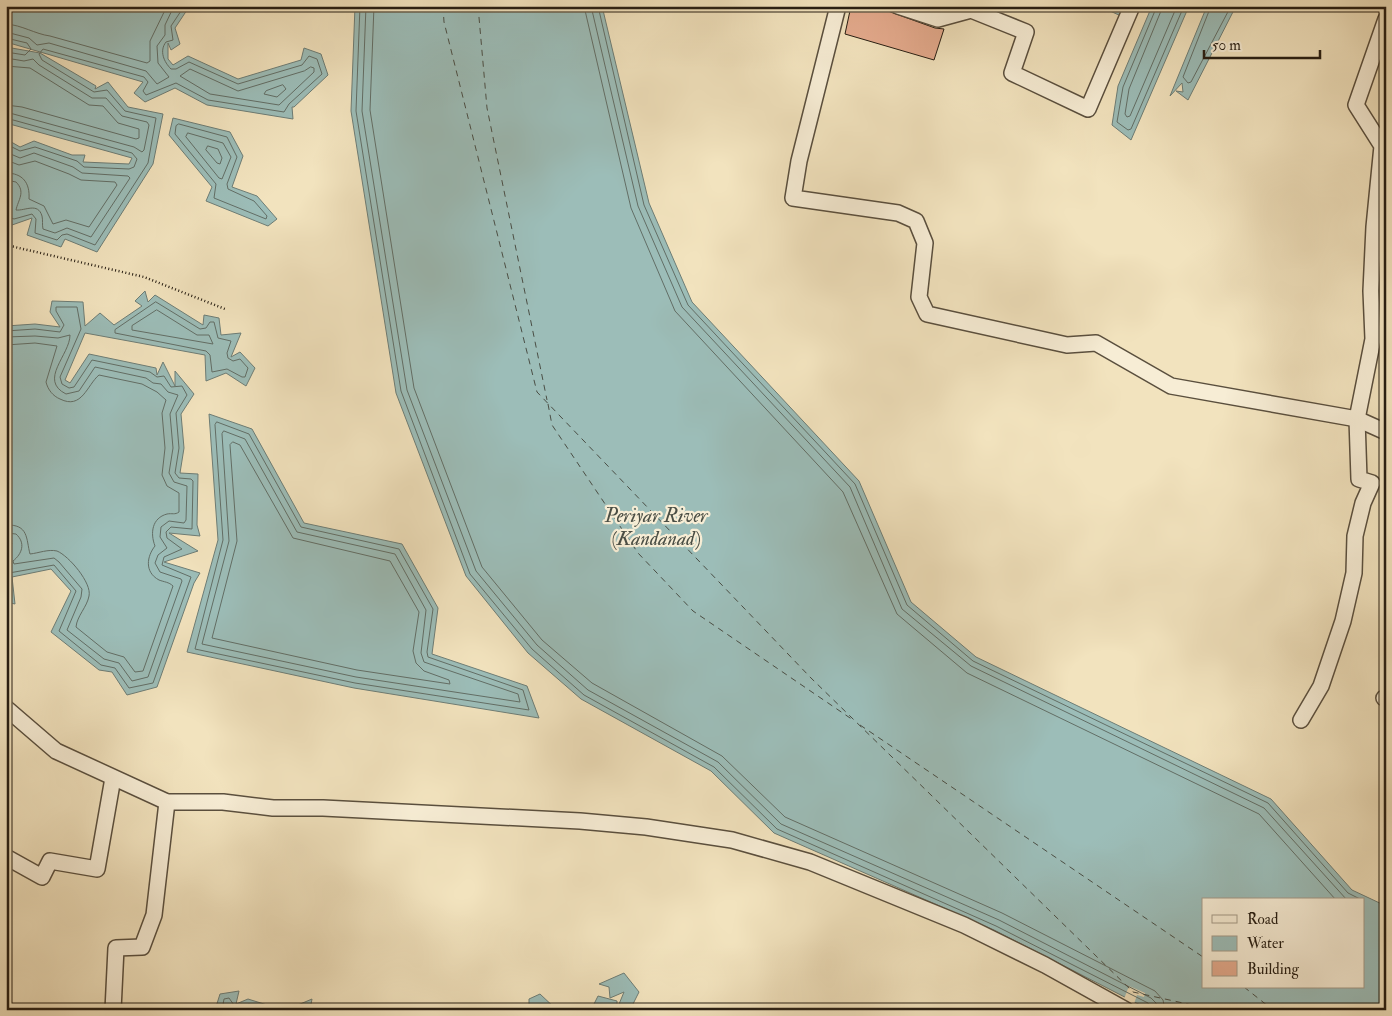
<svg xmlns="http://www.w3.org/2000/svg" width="1392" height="1016" font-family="'IM FELL Double Pica',serif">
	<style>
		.water { fill: #9cbdb8; stroke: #6d7d76; fill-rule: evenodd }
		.pier { fill: #f2e3be }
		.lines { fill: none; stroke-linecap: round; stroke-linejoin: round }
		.shore { stroke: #626e66; stroke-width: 1 }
		.ferry { stroke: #4a4e45; stroke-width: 1; stroke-dasharray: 6 5; stroke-linecap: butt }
		.building { fill: #e5ab8e; stroke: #271e13 }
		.minor-casing { stroke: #5a4f3e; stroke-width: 18 }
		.path { stroke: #271e13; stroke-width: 2.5; stroke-dasharray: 1 2.5; stroke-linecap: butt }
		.minor { stroke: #f7edd5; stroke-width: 15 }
		.labels { text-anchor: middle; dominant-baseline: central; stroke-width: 4.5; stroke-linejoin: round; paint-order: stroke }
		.water-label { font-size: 20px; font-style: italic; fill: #4a4e45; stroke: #f7edd5 }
	</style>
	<rect width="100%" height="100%" fill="#f2e3be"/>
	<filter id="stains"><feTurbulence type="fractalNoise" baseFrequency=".004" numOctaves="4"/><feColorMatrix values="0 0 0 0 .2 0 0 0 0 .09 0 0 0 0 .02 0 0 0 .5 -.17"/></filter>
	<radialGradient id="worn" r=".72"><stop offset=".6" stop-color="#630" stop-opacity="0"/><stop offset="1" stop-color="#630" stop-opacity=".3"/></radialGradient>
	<!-- water -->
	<g class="water">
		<path d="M6,6H184L187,10L175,28L180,44L171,50L168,43V59L173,65L188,56L238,79L301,60L304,48L321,54L328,75L294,107H292L293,119L207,105L175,88L145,102L134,93L143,82L6,42Z"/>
		<path d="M355,6H602L649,203L692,302L859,481L911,602L976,657L1271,799L1352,890L1386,906V1010H1150L994,930L774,833L711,771L581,699L528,653L466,576L396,393L351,111ZM1203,900H1363V987H1203Z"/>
		<path d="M1099,6H1137L1132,21Z"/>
		<path d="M1152,6H1189L1131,140L1112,125L1118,86Z"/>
		<path d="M1207,6H1236L1188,100L1176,91L1183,92L1182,83L1170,96Z"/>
		<path d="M6,47L40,53L96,86L95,89L108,82L128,107L163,114L153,164L97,252L65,239L61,247L27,235L32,218L12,225L6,219V204L11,192L6,191V139L20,147L34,141L72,155H85L83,162L129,164L132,158L6,123Z"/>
		<path d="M173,118L230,132L243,156L232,187L257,196L277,219L268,226L206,201L212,187L169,135Z"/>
		<path d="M145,291L148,302L155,295L203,325L204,315L219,318L221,335L241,333L231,357L240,352L255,368L246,386L226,373L206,381L205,355L85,333L65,380L70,383L89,354L156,368L157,375L163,362L175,386V371L194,394L181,414L184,448L180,473L198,474L197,525L200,536L169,533L198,551L164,562L200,573L194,583L157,687L127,695L112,672L99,670L51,632L71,591L51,569L12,577L15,604L6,602V554L12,543L6,546V326L35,324L60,327L50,312L52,301L83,302L85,326L100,313L114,325L142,306L135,301Z"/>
		<path d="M209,414L252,429L304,523L402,544L438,608L432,654L527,686L539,718L354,688L187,652L218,540Z"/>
		<path d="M624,973L639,992L630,1010H591L598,996L617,1001V1009L624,992L610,998L609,987L599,984Z"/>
		<path d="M239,991L236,1004L248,999L283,1010H215L220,994Z"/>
		<path d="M540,994L557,1010H529V999Z"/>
		<path d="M312,999L310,1010H286Z"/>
	</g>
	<!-- pier -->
	<path class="pier" d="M1129,986L1145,993L1144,997L1137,995L1134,1004L1124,999Z"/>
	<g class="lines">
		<!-- shore -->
		<g class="shore">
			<path d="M360,6L356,111L401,391L470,574L532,649L584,695L714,767L777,829L996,926L1148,1003L1151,1010"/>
			<path d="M366,6L362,111L407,390L476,571L537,645L588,690L718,762L781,824L999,920L1151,998L1156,1003L1158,1010"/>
			<path d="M374,6L370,110L414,388L482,567L542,640L592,683L722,756L785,817L1002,913L1155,991L1163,1000L1165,1010"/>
			<path d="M584,6L631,208L675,311L843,492L897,614L967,673L1259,814L1336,900"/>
			<path d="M591,6L638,206L682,307L850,487L902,609L971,666L1264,808L1347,900"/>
			<path d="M598,6L644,205L688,305L855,484L907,605L973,661L1268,803L1348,893L1362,900"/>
			<path d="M1157,6L1123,87L1117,122L1128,130L1131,129L1184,6"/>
			<path d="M1163,6L1129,89L1125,114L1127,117L1130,116L1177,6"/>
			<path d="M1211,6L1183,77L1188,83L1191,82L1231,6"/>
			<path d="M6,24C22,25 35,34 50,36L147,63L150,61V41L167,6"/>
			<path d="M6,32L29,38L37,45L49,43L146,71L157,84L169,77L158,63L157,46L165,35V25L174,6"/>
			<path d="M6,38L27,43L31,49L25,55L6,52"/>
			<path d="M6,58L24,61L33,59L39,65L92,98H106L122,116L147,122L149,125L144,150L142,152L134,147L6,112"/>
			<path d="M6,66L30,68L89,105L103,106L118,123L139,129V138L136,139L22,107L6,105"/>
			<path d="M311,67L314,68V72L279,105L210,94L180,76L190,69L238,91L304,71Z"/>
			<path d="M283,85L286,89L277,97L264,94L266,91Z"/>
			<path d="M6,118L132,153L137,159L134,167L129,169L84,167L77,161L35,147L20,151L6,144"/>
			<path d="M179,124L227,137L237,157L227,184L228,189L254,201L267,216L266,219L214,198L216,184L175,134L176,126Z"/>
			<path d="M188,133L223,143L231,157L222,179L219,178L186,137Z"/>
			<path d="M208,146L218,149L222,158L220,164L217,163L206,150Z"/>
			<path d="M6,152L20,158L34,153L73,167L82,173L128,176L130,178L91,237L67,228L55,233L43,229C42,225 43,220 42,216C38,202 25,211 16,210C18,200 26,192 16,182L6,180"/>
			<path d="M6,160L19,165L35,161L69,174L81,180L115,182L117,185L89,227L66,220L53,224L44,206L29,199C30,183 23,173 6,173"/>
			<path d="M6,216L14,219L32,214L36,219L35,233L57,240L62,235L67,234L95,245L148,163L156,118L125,111L107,90L94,92L42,60L39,54L43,49L144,77L148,82L143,91L146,95L176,83L208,100L284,112L289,104L322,74L317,59L309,56L302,65L238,84L189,62L176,69H171C164,62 159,51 166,42L173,40L171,26L181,11V6"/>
			<path d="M156,302L200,329L206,328L210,322H214L218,338L231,341L227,353L228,358L233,361L240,359L248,368L245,377H242L227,369L212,372L210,355L206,351L115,333V330Z"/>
			<path d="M157,310L197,335H209L213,344L132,330V326Z"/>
			<path d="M6,331L35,329L60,332L64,325L56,311V307H77L81,329L60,377L62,384L69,388L74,387L92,360L150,372L157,377L164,376L171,387L182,386L187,395L176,413L179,448L175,473L179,478L191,479L193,481L192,529L171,527L166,532L167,538L182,549L164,557L162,565L191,577L153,683L129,688L115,668L101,665L59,631L76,591L54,565L9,573L7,578L9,595L6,597"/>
			<path d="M6,337L35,336L58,338L70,335C70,355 38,380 66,394L79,391L95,367L146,378L153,383L161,384L168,392L178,395L170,414L173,448L169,473L174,482L187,486L186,520L184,523L169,521L161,527L160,537L167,548L158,555L155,563L160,572L181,579L182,581L148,677L132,681L119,663L104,659L67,630L81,597L82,589L59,562L54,558L14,564L13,561C22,554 26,543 16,534L6,533"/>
			<path d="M6,345L35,343L57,346L46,382C48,390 53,396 60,399C82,410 87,385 99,375L142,384L157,392L166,400L162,413L165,448L162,475L167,486L179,493V512C175,515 172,513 167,514C152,518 150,533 155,546C147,556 144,572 159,580C164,582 169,582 173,586L143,671L135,672L124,657L107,652L76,627C77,616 87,607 89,596C92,583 69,556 57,551C48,549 39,553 30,554C26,539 29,524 6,525"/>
			<path d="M217,422L249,434L301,527L399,549L433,609L427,652L428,657L523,690L529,710L355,683L195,649L223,540L215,425Z"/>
			<path d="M224,431L245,439L297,532L395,554L426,610L421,653L424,662L518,694L520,702L356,677L202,644L229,541L222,434Z"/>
			<path d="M233,442L240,445L293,538L390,561L419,612L413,651L416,663L424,671L449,680L450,684L357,670L212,638L237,541L230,445Z"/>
			<path d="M222,1010L224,999L229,998L236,1008L249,1004L266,1010"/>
		</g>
		<!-- ferry -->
		<g class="ferry">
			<path d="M443,6L444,22L537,392L811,678L1133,992L1215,1010"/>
			<path d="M478,6L487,108L547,400"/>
			<path d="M548,404L552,425L638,553L693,611L853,720"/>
			<path d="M860,725L1203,957"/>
			<path d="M1244,987L1273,1010"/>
		</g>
	</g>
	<!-- building -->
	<path class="building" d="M851,6H874L935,28L944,29L934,60L845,34Z"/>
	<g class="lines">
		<!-- minor casing -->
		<g class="minor-casing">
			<g id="minor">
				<path d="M838,6L799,161L793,198L898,213L916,221L925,243L919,297L927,314L1067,345L1096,343L1171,386L1357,419L1386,432"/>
				<path d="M898,6L938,19L971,10L1026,32L1012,73L1088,109L1132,6"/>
				<path d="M1384,698H1386"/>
				<path d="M6,708L56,751L167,802H223L273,808H323L580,821L646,827L732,840L810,862L964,925L1045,965L1126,1010"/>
				<path d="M1301,720L1321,686L1343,621L1354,573L1355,536L1363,503L1372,483L1359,479L1357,419L1373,339L1371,291L1374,227L1382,146L1356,105L1386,19"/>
				<path d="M6,857L42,877L50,861L97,869L113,778"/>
				<path d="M113,1010L116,948L142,947L154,915L167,802"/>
			</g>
		</g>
		<!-- path -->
		<path class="path" d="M6,245L144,277L225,309"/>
		<!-- minor -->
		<use href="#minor" class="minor"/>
	</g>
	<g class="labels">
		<!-- water labels -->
		<g class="water-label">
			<text x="656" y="515">Periyar River<tspan x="656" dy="23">(Kandanad)</tspan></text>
		</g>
	</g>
	<!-- margin -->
	<rect width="1392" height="1016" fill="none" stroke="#f2e3be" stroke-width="25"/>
	<rect x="8" y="8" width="1377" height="1001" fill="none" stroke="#271e13" stroke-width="2.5"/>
	<rect x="12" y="12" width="1367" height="991" fill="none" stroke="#271e13"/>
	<!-- legend -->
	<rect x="1202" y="898" width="162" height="90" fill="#f7edd5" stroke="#a49a87"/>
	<rect x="1212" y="915" width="25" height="8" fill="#f7edd5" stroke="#a49a87"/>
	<text x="1247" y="924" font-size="15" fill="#271e13">Road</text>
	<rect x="1212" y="936" width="25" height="15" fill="#9cbdb8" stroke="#a49a87"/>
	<text x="1247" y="948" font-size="15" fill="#271e13">Water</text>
	<rect x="1212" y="961" width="25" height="15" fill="#e5ab8e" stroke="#a49a87"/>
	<text x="1247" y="974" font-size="15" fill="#271e13">Building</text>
	<!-- scale -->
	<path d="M1204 50v8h116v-8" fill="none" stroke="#271e13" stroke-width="2.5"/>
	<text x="1212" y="50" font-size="15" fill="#271e13" stroke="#f7edd5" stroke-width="4" paint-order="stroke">50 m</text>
	<rect width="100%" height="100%" filter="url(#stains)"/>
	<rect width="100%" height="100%" fill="url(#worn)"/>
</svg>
